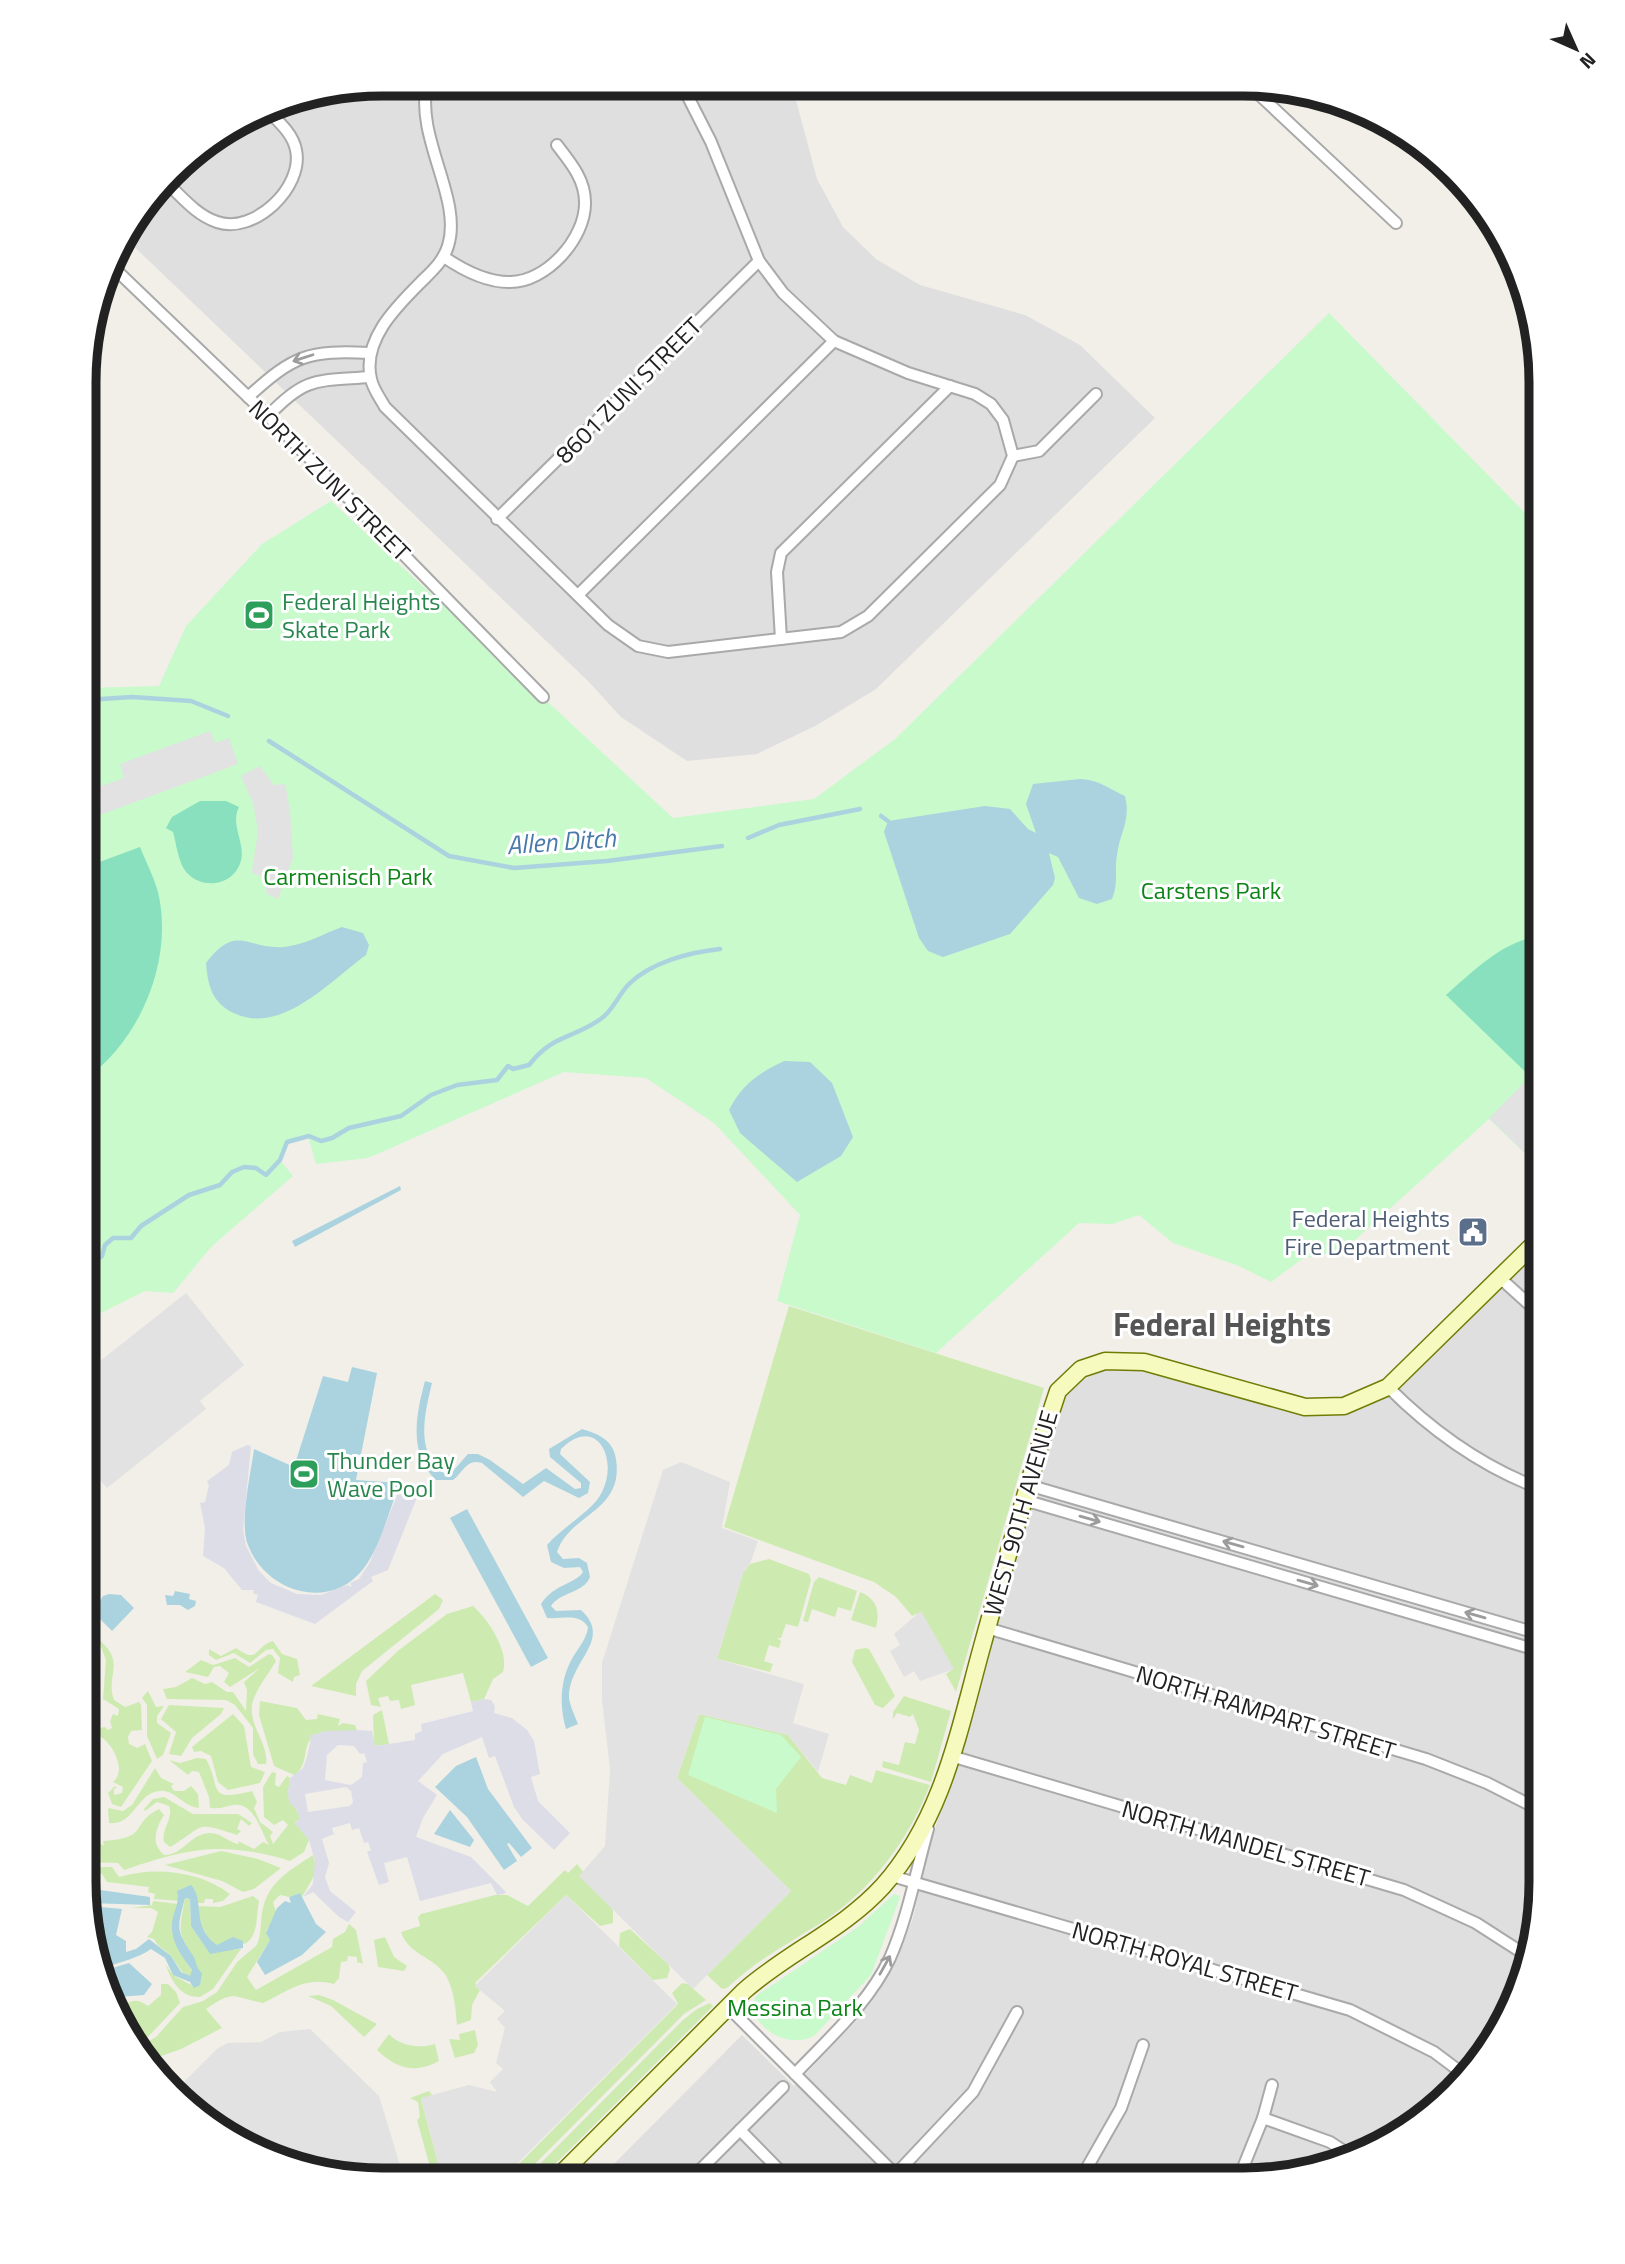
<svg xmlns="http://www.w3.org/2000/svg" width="1625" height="2264" font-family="'Titillium Web',sans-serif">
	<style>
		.residential { fill: #e0dfdf }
		.grass { fill: #cdebb0 }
		.park { fill: #c8facc }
		.pitch { fill: #88e0be }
		.parking { fill: #e2e2e2 }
		.plaza { fill: #dddde8; fill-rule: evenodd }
		.water { fill: #aad3df }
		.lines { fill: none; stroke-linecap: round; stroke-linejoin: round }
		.stream { stroke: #aad3df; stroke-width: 4.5 }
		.street-casing { stroke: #a9a9a9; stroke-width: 14 }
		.secondary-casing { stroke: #707d05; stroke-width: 19 }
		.street { stroke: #fff; stroke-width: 10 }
		.secondary { stroke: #f7fabf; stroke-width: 16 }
		.oneway { stroke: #9c9c9c }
		.labels { text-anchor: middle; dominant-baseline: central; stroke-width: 6; stroke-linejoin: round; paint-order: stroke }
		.street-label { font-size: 24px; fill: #222; stroke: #fff }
		.leisure-label { font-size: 24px; fill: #27864d; stroke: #fff; text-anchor: start }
		.park-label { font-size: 24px; fill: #0c8416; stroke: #fff }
		.service-label { font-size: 24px; fill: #4e5e75; stroke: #fff; text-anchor: end }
		.water-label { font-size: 26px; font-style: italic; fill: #4a7aab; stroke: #fff }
		.district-label { font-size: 32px; font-weight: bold; fill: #555; stroke: #fff }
		.rim { fill: none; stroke: #222; stroke-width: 9 }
	</style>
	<rect width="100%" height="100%" fill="#f2efe9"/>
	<!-- residential -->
	<g class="residential">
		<path d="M383,84L792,85L817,179L843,227L876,259L920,285L1025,315L1080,345L1155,418L876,689L817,725L757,754L687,761L621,717L589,682L123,236L186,158L286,100Z"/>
		<path d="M1541,1245L1540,1901L1525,1978L1490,2048L1439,2106L1374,2149L1243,2180L600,2178L742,2035L794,2086L857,2020L879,1991L897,1959L913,1918L928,1853L1047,1447L1065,1395L1078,1381L1107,1369L1129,1368L1304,1415L1324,1416L1364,1408L1392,1394Z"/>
	</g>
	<!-- grass -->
	<g class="grass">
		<path d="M789,1306L1044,1388L956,1692L946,1674L953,1669L921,1612L912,1616L896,1597L874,1582L724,1527Z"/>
		<path d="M769,1559L809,1574L811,1580L798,1627L786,1624L781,1638H777L781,1641L779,1648L769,1645L764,1661L773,1664L770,1672L717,1659L743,1573L750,1564Z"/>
		<path d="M819,1577L857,1591L851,1611L838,1607L835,1617L812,1609L808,1622L803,1621L814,1582Z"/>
		<path d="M860,1592C877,1599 880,1611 876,1628L851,1620Z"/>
		<path d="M435,1594L443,1600L439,1609L362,1671L356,1684V1696L311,1686Z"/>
		<path d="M473,1606C488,1619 510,1652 503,1672L493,1679L484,1699L471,1702L463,1673L411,1685L415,1705L401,1709L399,1700L390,1701L388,1696L378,1698L381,1707L371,1705L366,1681L399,1650L447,1614Z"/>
		<path d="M98,1639C127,1662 105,1675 114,1700L125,1707L139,1702L141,1705L142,1730L131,1731L128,1737L129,1744L137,1748L145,1744L152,1761L121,1807L112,1804L108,1793L115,1786L117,1788L114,1789V1795L122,1793L123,1787L113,1782C128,1770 111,1741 99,1736V1728L105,1727L108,1730L112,1728L110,1721L113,1714L118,1716L119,1709L103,1699L106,1660Z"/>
		<path d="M273,1641L282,1654L297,1659L300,1675L294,1677L293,1682L278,1673L280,1658L273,1649L266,1650L250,1663L234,1653L216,1660L209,1655V1649L221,1656L236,1648C260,1665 253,1647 273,1641Z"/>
		<path d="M865,1648L869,1649L895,1696L883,1708L875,1705L852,1662L855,1650Z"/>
		<path d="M269,1654L272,1655L276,1661C268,1675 255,1690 252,1705C249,1726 269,1744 266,1764H258L253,1754V1728L235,1705L226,1700L167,1699L163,1689L176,1687L192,1678L205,1684L212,1682L227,1692H233L246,1711L247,1690L244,1682L260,1668L230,1687L224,1682L229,1673L220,1666L214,1667L208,1677L185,1672L201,1660L213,1665L235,1658L249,1667Z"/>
		<path d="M148,1691L156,1707L164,1706L157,1716V1723L171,1733L163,1755L157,1759L147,1736V1705L142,1698Z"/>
		<path d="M904,1696L951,1711L931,1782L882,1767L883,1761L899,1765L905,1742L915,1744L919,1730L913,1714L910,1717L897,1713L893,1719V1712Z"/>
		<path d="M260,1701L297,1708L306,1720L317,1719L318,1714L340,1719L338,1726L343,1723L355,1725L357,1730C344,1735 326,1726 313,1737C301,1747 310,1765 294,1775L274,1766L259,1715Z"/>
		<path d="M169,1705L224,1708L221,1714L192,1738L181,1756L169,1754L176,1732L161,1719Z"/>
		<path d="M382,1710L389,1744L374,1746L373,1715Z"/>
		<path d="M233,1714L244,1726L251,1767L265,1772L260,1783L228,1790L218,1782L211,1756L201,1751L194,1752L192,1747Z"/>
		<path d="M699,1714L788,1735L822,1778L846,1785L850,1775L872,1783L876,1770L930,1785C909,1839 871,1891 821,1923C787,1944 757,1960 727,1988L722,1989L707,1975L791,1891L677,1778Z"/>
		<path d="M197,1758L206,1759C222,1787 205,1803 252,1791L257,1802L254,1808L260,1822L273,1832L270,1836L273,1844L288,1825L283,1820L274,1825L264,1817L263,1787L272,1772L276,1773L275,1785L279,1787L287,1776L290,1778L288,1793L301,1819L295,1822L309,1840L304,1852L290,1861C224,1841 190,1847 124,1870L118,1863L84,1862V1810L89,1835L104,1846L103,1841C151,1838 129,1824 159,1809L164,1815C156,1828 150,1843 164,1855C182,1856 190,1834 209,1833C222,1833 229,1843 239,1844L238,1841L254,1849L263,1842L269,1845C261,1832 254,1801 233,1805C224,1807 219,1809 210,1808L209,1797L199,1772L192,1771L188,1775L169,1760L180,1763Z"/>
		<path d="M155,1768L161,1778L174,1784L171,1786L174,1791H184L191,1786L198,1794L199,1808C183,1807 175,1789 159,1791C137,1793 134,1826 109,1823L108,1808L123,1811L132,1805Z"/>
		<path d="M164,1797L193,1814H238L252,1823L249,1826L241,1819L237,1829L241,1831L237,1835C193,1820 206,1826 170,1847L164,1842C161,1828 174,1819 169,1806L157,1802L145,1811L144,1809L153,1799Z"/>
		<path d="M221,1851L258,1859L281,1868L254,1889L243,1892L222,1881L165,1865Z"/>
		<path d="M313,1855L317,1871L302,1897L300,1893L289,1897L280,1895L273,1902L276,1912L266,1932L270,1940L247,1977L256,1990L332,1947L333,1939L345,1932L349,1924L356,1930L363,1964L357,1962V1957L348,1956L347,1961L341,1962L339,1978L334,1984C304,1976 289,1991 263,2003C232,1997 235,1989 206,2009L222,2028L181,2049L147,2061L138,2047L156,2037L183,2007L203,2001L217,1992L237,1962L256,1946C262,1935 260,1925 262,1913C267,1882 289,1871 313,1855Z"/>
		<path d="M577,1864L613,1910V1923L600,1926L566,1895L475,1983L480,1990L472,2005L471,2020L457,2025C456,2011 454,1986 444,1973C430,1955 409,1955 401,1932L420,1926L418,1917L421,1914L495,1895H507L528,1906L565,1870L568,1873Z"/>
		<path d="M84,1867H112L119,1877C154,1866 201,1871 230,1894L223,1901L213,1903V1899H205L204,1903H197L196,1896L177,1895L179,1901L154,1899L155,1894L148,1892L149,1887L107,1882L102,1874H84Z"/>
		<path d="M253,1896L259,1901C256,1916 259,1935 245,1944L231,1939L217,1946C202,1935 201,1922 197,1906L220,1907Z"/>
		<path d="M185,1898L190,1899L191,1926L208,1951L241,1949L213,1989L200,1997C181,1998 171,1981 166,1965L173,1975L191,1985L196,1969C182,1929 176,1944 185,1898Z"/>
		<path d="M153,1901L179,1904C168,1936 176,1945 192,1971L190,1977C179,1972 178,1964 171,1956C165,1949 158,1948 154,1939L147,1937L152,1932L158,1912L151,1908H132L152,1905Z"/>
		<path d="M630,1929L668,1964L670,1969L667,1978L653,1980L619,1946L620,1933Z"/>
		<path d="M385,1937L394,1957L407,1966L404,1971L378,1967L374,1940Z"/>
		<path d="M682,1983L688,1984L706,2000L684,2014L521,2178H505L678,2004L672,1993Z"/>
		<path d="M161,1984H168L176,1992L180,2003L145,2040L137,2041V2034L128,2032L114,2012C129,2003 133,1995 148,2006L161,1995Z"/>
		<path d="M319,1995L333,2000L377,2024L364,2037L331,2006L308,1996Z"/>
		<path d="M710,2003L713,2006L541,2178H526L683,2020L697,2009Z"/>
		<path d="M475,2030L478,2045L474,2053L455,2058L449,2039L460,2040L459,2034Z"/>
		<path d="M389,2034C400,2046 419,2049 435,2044L439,2061C414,2074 397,2069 377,2050Z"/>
		<path d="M429,2091L432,2095L421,2099L442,2178H433L417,2120L420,2117L418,2102L410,2098Z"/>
	</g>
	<!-- park -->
	<g class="park">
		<path d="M1329,313L1541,529V1169L1489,1119L1344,1250L1302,1259L1271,1282L1239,1266L1173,1243L1139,1215L1113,1224L1079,1223L936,1353L777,1301L800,1215L714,1123L646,1078L564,1072L368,1158L316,1164L308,1137L288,1142L280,1160L293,1176L212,1246L173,1293L145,1291L85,1321L86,688L159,686L186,626L262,544L331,501L673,818L814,799L895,739Z"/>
		<path d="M705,1717L781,1735L801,1757L776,1789L777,1813L688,1775Z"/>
		<path d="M894,1894L900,1896L899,1900L871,1975L814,2036C790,2048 761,2033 751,2008L756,1996L858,1927Z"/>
	</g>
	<!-- pitch -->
	<g class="pitch">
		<path d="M200,801H226L239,807C229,826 249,847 239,866C229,888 197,889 184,869C178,859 176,843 173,832L166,828L172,817Z"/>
		<path d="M140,847C146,862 154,877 158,892C174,959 141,1040 85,1079L86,867Z"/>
		<path d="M1541,936V1087L1446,995C1472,972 1505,939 1541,936Z"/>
	</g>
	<!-- parking -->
	<g class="parking">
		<path d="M210,731L215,743L229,738L238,764L86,820V780L97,776L102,786L124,778L120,764Z"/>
		<path d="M260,766L274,785L285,784L290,810L293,858L278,899L267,894L263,878L252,872L258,831L253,803L241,776Z"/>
		<path d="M1530,1077L1541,1087V1169L1489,1118Z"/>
		<path d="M186,1293L244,1365L200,1401L206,1409L107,1488L100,1480L85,1493V1373Z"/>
		<path d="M681,1462L730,1482L722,1528L758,1541L750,1564L743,1573L717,1659L804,1684L793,1723L829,1734L818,1772L788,1735L699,1714L677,1778L791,1891L693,1989L579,1876L605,1846L610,1770L602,1700V1663L663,1470Z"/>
		<path d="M921,1611L954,1669L920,1681L914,1671L904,1677L890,1651L900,1645L894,1634Z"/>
		<path d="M566,1895L677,2004L503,2178H442L421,2098L469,2085L497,2092L490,2082L503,2069L496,2063L505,2028L497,2019L505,2011L475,1986Z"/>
		<path d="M310,2029L379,2096L404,2178L344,2177L216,2129L182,2099L185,2081L218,2048L228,2043L261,2042L280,2032Z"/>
	</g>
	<!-- plaza -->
	<g class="plaza">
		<path d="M247,1445L251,1446L243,1529L246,1546L259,1571L271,1583L297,1594L321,1595L347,1585L352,1587L350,1583L359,1579L370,1562L400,1488L401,1486L418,1495L388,1570L371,1577L373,1581L315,1624L256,1602L258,1595L253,1593L254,1590H242L224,1568L203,1556L205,1528L200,1503L205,1502L209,1485L207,1481L229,1465L232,1452Z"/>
		<path d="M484,1699L491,1700L495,1706L494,1713L512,1718L527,1730L534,1741L540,1774L531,1777L538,1801L570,1833L554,1850L523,1820L514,1807L495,1756L489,1758L482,1737L443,1754L418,1781L437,1795L423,1818L416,1837L471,1857L506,1892L504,1894L497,1895L491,1883L420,1901L407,1857L384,1863L389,1882L379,1885L367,1852L371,1850L368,1842L364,1843L359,1828L352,1830L350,1823L332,1828L334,1834L322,1839L329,1863L325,1877L330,1891L356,1912L348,1922L339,1917L313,1892L303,1897L313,1884L315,1861L309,1840L295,1823L300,1819L297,1810L289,1802L288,1793L290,1778L303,1768L307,1757L311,1738L308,1736L327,1731L357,1730L372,1731L375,1746L415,1740V1734L422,1731L421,1724L473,1711L471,1702ZM338,1745L354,1746L360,1754L364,1753L367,1762L363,1763L362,1777L351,1785L325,1780L327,1755ZM346,1787L351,1791L353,1802L350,1806L308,1812L305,1794Z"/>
	</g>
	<!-- water -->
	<g class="water">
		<path d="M1080,779C1100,780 1107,788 1125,796C1131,822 1120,831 1117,855C1114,872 1119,881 1112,899L1097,904L1079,898L1058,857L1049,853L1055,878L1053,885L1010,934L943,957L928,951L919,938L884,832L888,821L985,806L1010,809L1028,829L1036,833L1026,804L1033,784Z"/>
		<path d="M342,927L363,933L369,945L366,955C330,981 283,1034 236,1014C212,1004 208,986 206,963C237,922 247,950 284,947C304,945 323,934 342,927Z"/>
		<path d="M784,1061L810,1062L832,1083L853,1137L841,1156L797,1182L740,1133L729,1110C742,1084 759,1073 784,1061Z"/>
		<path d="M400,1186L401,1190L295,1247L292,1241Z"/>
		<path d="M352,1367L377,1373L356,1480L400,1483C389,1510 381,1545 364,1568C331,1612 266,1593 248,1545C239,1524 251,1473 254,1449L294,1467L323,1376L348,1382Z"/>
		<path d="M425,1381L432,1383C425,1413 414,1453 445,1474L453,1471L468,1454H478L490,1460L523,1484L546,1468L575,1489L581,1488V1483L550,1457L549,1449L582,1429C599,1434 613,1440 616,1459C624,1512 570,1513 557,1552L563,1559L579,1558L587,1563L590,1577C584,1593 560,1592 551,1606L556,1611L581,1610C614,1640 568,1661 569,1698C570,1706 575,1716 578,1724L566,1729C559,1705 560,1679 573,1657C579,1647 587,1638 588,1627C578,1612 562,1620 547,1618L541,1604C555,1583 576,1584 583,1572L580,1567L564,1568L551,1562L547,1545C562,1527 593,1511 602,1492C619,1458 596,1414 561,1449L560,1454L590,1482L588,1493L579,1498L544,1481L523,1497L482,1463C467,1458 464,1471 453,1480H436C408,1454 416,1414 425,1381Z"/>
		<path d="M467,1509L548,1658L531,1667L450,1518Z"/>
		<path d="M175,1591L190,1594L189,1599L196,1601L195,1606L188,1610L180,1605H167L165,1595L173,1596Z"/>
		<path d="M109,1594L121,1595L134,1608L112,1631L99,1618L97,1606L103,1596Z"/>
		<path d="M476,1757L488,1789L532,1848L521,1857L509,1843L507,1844L517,1861L504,1870L467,1817L435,1787L456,1766Z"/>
		<path d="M450,1810L474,1840L470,1847L434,1834Z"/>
		<path d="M191,1885C205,1899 191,1928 217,1945L233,1937L243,1941V1948L210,1954L191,1926L190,1899L185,1898C177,1928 176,1930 192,1954C197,1961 195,1967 202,1973L200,1985L194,1988L190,1982L173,1975L165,1958L151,1949C138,1958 121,1962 106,1967L90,1906L122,1909L116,1935L126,1941V1952L136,1949L149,1939L171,1956L181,1972L190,1976L192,1970C181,1955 168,1939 173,1917C176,1906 179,1903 177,1891Z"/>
		<path d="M86,1888L150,1897V1905L89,1903Z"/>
		<path d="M300,1893L316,1924L326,1932L302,1955L265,1975L257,1962L270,1940L266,1933L277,1908L285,1901L291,1903L289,1897Z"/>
		<path d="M129,1963L152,1984L144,1995L118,1997L109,1984L106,1970Z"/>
	</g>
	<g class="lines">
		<!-- stream -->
		<g class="stream">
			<path d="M86,700L132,697L191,701L228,716"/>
			<path d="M269,741L449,856L514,868L607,861L722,846"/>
			<path d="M881,816L888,821"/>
			<path d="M748,838L779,825L860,809"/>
			<path d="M85,1267L102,1256L105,1245L113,1238H131L141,1226L189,1195L220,1185L232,1172L244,1167L256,1168L266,1175L280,1160L287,1142L309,1136L321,1141L332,1138L349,1128L401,1116L431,1095L457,1085L497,1080L508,1066L513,1069L529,1065C554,1033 574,1039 602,1018C613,1010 619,994 629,984C651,962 691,952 720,949"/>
		</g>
		<!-- street casing -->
		<g class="street-casing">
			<g id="street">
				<path d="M427,84C415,138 463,199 448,246C443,262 431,272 420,283C395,308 362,341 371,379C373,389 380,398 385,407L608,625L638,646L668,652L841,632L868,616L1000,485L1013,456L1003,420L991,404L975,394L908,373L834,341L783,293L759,261L711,142L682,85"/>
				<path d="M1251,87L1396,223"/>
				<path d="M166,182C181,196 196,215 217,222C254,235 304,187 296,150C293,134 279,122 268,111"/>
				<path d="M444,257C463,270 486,282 509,282C546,283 586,238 585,202C585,179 570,162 557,145"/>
				<path d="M113,267L268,416L543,697"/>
				<path d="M248,397C294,355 308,350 370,353"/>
				<path d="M268,416C306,376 317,381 370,377"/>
				<path d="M1013,456L1039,451L1096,394"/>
				<path d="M497,519L759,261"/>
				<path d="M578,595L834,341"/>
				<path d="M781,639L777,572L781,553L950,386"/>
				<path d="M1500,1278L1541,1315"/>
				<path d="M1388,1387C1432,1431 1482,1467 1541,1489"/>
				<path d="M1028,1485L1540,1634"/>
				<path d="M1024,1500L1540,1651"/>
				<path d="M987,1628L1426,1759L1487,1783L1540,1810"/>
				<path d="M951,1756L1404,1890L1476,1923L1529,1957"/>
				<path d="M892,1876L1350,2010L1434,2052L1466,2076"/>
				<path d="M727,2006L900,2179"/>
				<path d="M795,2074C829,2038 869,2003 890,1958C908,1917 916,1871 928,1829"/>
				<path d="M1263,2118L1330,2142L1350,2155"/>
				<path d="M740,2130L788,2179"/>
				<path d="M896,2174L973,2092L1017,2012"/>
				<path d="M692,2178L783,2087"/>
				<path d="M1080,2180L1121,2108L1143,2045"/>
				<path d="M1238,2180L1263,2118L1272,2085"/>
			</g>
		</g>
		<!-- secondary casing -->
		<g class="secondary-casing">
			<path id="secondary" d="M557,2178L744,1991C788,1952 843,1930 883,1886C944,1817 959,1729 983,1643C1001,1577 1021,1511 1040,1445L1058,1391L1081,1369L1105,1361L1144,1362L1305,1407L1344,1406L1388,1387L1541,1237"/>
		</g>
		<!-- street -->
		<use href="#street" class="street"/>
		<!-- secondary -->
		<use href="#secondary" class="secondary"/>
	</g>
	<!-- one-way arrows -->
	<defs><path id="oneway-shaft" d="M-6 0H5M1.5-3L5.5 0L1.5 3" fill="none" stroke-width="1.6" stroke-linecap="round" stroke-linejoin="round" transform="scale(1.75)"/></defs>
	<g class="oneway">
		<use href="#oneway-shaft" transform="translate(303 358) rotate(162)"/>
		<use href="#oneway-shaft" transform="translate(1090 1519) rotate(16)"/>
		<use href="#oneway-shaft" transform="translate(1233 1544) rotate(-164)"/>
		<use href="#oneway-shaft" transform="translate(1308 1583) rotate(16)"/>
		<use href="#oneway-shaft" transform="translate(1475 1615) rotate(-164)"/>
		<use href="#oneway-shaft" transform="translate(885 1965) rotate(-61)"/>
	</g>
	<!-- icons -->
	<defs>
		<g id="stadium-square" transform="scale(1.575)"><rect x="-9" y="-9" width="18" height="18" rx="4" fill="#2e9e5b" stroke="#fff"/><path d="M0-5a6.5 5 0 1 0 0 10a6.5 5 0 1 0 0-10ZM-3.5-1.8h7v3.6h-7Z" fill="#fff"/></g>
		<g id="civic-square" transform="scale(1.575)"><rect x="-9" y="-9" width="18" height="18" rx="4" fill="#5c6f8a" stroke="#fff"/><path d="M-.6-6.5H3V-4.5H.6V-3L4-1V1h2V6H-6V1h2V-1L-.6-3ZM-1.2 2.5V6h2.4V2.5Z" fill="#fff"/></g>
	</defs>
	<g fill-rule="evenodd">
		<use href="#stadium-square" x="259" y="615"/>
		<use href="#civic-square" x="1473" y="1232"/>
		<use href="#stadium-square" x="304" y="1474"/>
	</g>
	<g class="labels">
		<!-- street labels -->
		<g class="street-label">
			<text transform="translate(628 390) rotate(-45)">8601 ZUNI STREET</text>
			<text transform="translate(330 480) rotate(45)">NORTH ZUNI STREET</text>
			<text transform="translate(1020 1513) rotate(-74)">WEST 90TH AVENUE</text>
			<text transform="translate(1266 1712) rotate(17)">NORTH RAMPART STREET</text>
			<text transform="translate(1246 1843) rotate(16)">NORTH MANDEL STREET</text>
			<text transform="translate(1185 1961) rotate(16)">NORTH ROYAL STREET</text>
		</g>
		<!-- leisure labels -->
		<g class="leisure-label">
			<text x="282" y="601">Federal Heights<tspan x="282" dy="28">Skate Park</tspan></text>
			<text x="327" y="1460">Thunder Bay<tspan x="327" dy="28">Wave Pool</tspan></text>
		</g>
		<!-- park labels -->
		<g class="park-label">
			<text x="348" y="876">Carmenisch Park</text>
			<text x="1211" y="890">Carstens Park</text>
			<text x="795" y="2007">Messina Park</text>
		</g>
		<!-- service labels -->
		<g class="service-label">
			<text x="1450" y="1218">Federal Heights<tspan x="1450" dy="28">Fire Department</tspan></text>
		</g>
		<!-- water labels -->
		<g class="water-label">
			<text transform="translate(561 841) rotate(-4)">Allen Ditch</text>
		</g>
		<!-- district labels -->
		<g class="district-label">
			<text x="1222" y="1324">Federal Heights</text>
		</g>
	</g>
	<!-- crop -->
	<path d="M0 0H1625V2264H0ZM382 96H1243A286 286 0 0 1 1529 382V1882A286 286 0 0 1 1243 2168H382A286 286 0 0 1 96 1882V382A286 286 0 0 1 382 96Z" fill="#fff" fill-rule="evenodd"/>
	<path class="rim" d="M382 96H1243A286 286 0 0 1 1529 382V1882A286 286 0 0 1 1243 2168H382A286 286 0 0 1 96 1882V382A286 286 0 0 1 382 96Z"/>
	<!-- north arrow -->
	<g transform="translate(1576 49) rotate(135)" stroke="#ffffff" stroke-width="5" paint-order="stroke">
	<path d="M0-5L12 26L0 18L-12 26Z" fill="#222222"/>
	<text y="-10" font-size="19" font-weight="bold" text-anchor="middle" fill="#222222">N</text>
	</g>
</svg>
